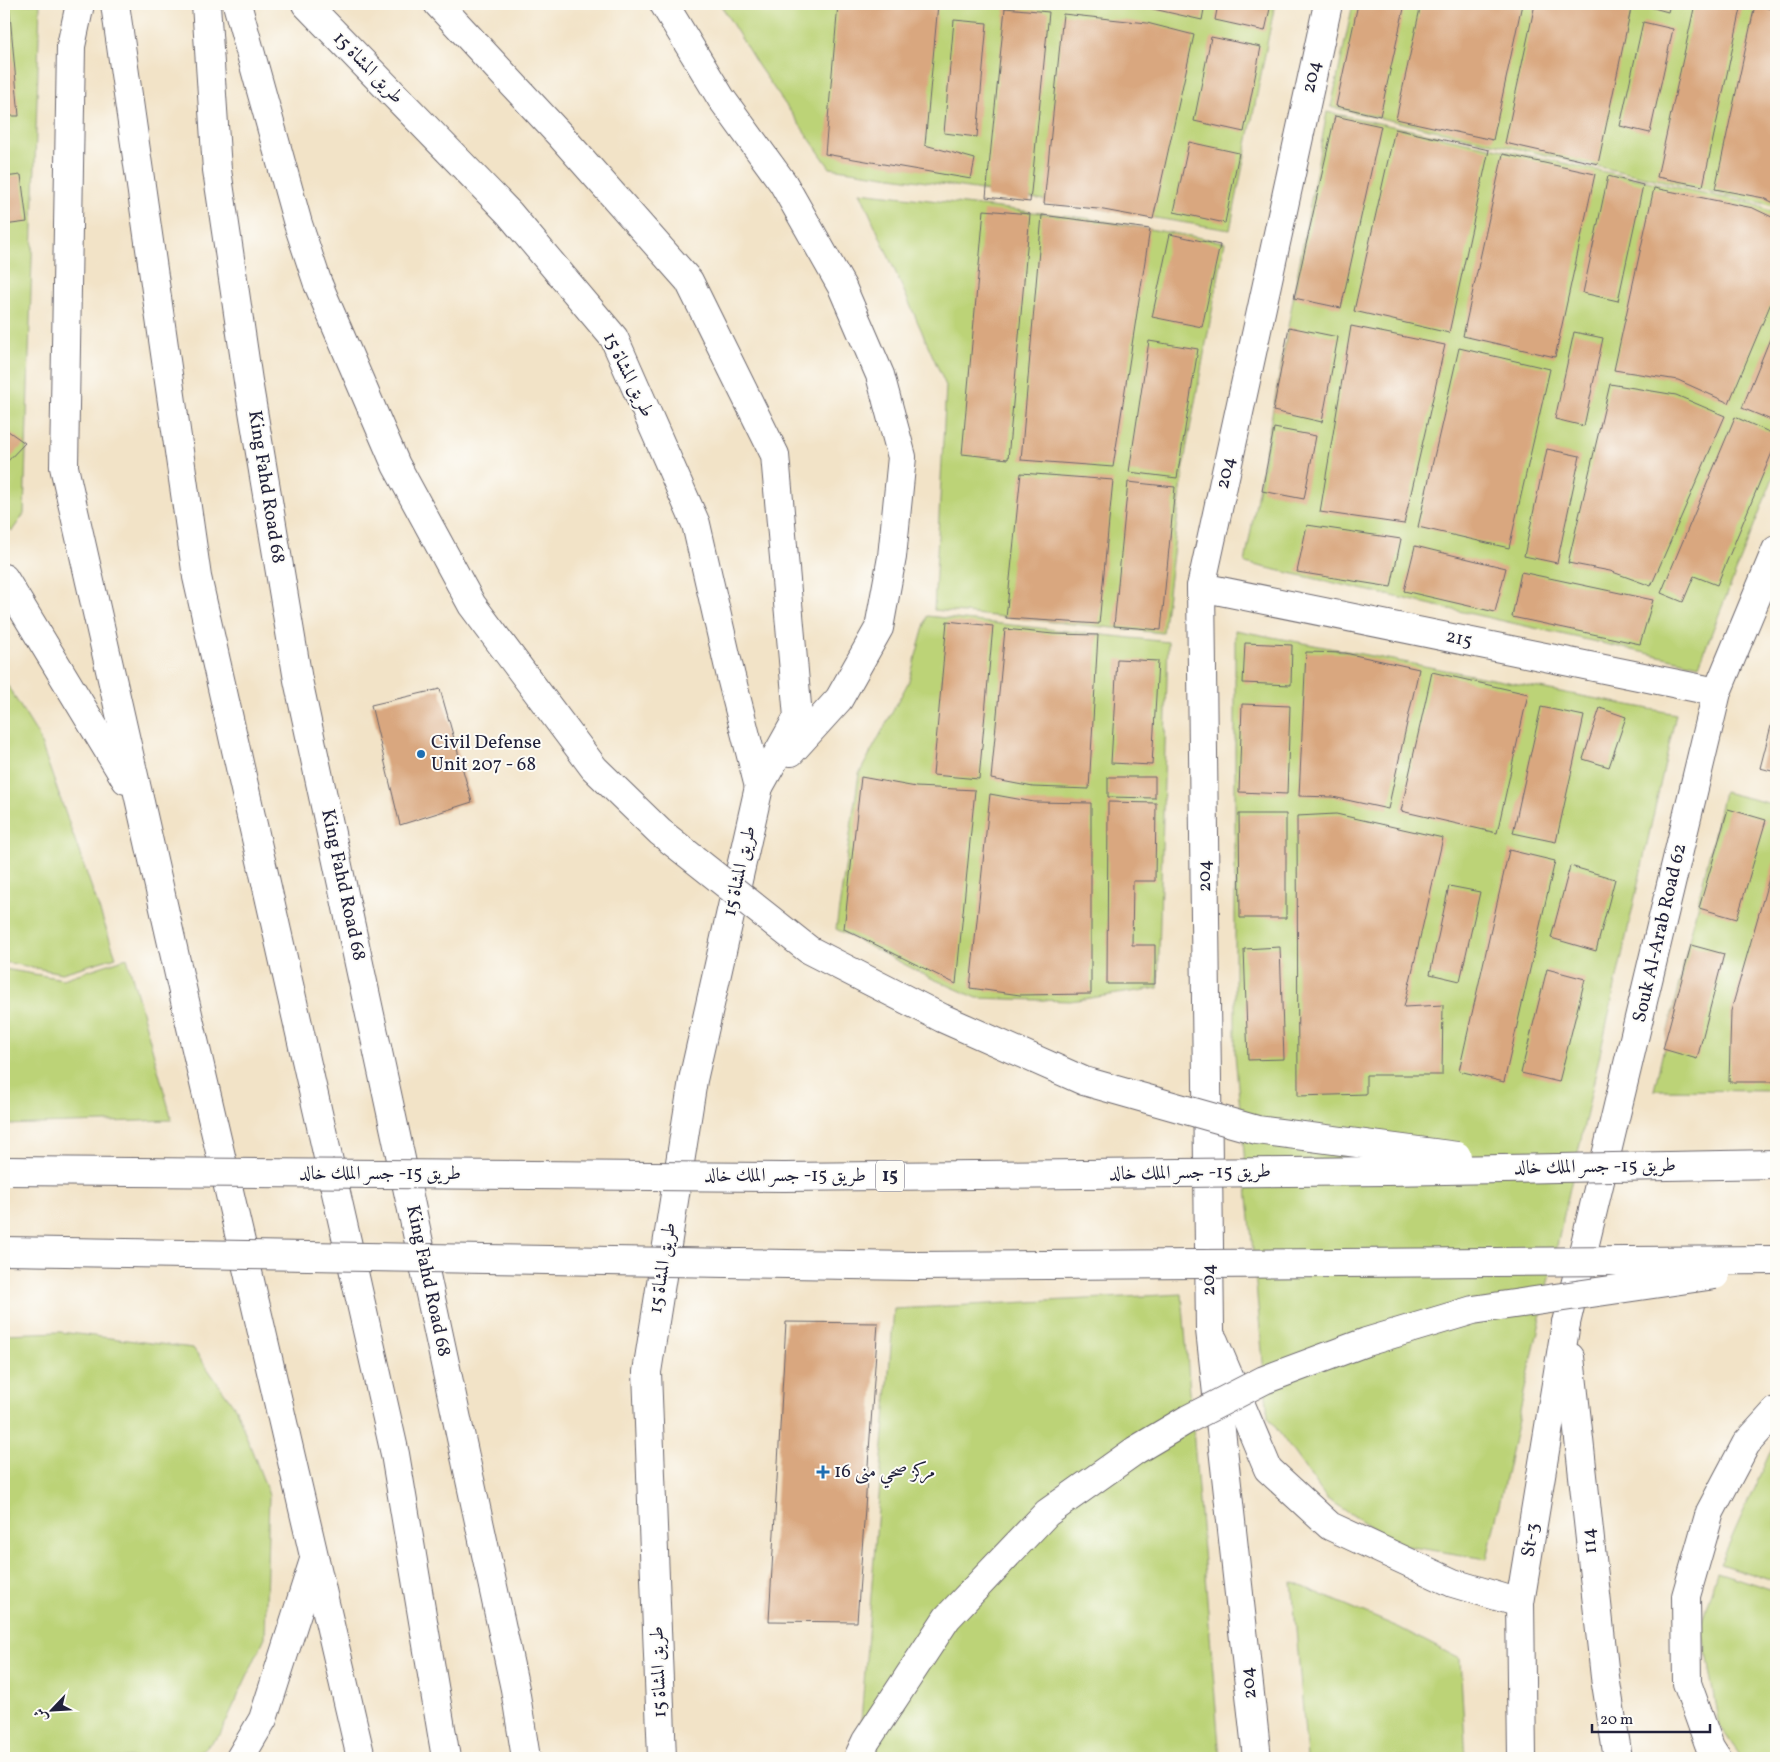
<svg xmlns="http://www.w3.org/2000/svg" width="1780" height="1762" font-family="Vollkorn,Amiri,serif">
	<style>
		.green { fill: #bcd377; stroke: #6f7a59 }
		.building { fill: #d9a77f }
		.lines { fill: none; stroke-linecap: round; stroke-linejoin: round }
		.minor-casing { stroke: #6b666c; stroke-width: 30 }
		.major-casing { stroke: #6b666c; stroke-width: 30 }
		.minor { stroke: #fff; stroke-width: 28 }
		.major { stroke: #fff; stroke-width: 28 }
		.major-bridge-casing { stroke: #6b666c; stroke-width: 30; stroke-linecap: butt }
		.major-bridge { stroke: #fff; stroke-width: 28 }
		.poi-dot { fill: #1f6fb2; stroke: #fdfcf7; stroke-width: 2 }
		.labels { text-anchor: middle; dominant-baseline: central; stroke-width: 4; stroke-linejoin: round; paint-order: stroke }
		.shield { fill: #fdfcf7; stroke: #646373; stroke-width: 1 }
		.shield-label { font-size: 18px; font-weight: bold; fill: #22223b }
		.street-label { font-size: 19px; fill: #22223b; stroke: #fdfcf7 }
		.poi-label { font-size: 19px; fill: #22223b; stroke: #fdfcf7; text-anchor: start }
	</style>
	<rect width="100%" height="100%" fill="#fdfcf7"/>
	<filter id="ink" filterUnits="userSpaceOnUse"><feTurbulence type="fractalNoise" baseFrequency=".02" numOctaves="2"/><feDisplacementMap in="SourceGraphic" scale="10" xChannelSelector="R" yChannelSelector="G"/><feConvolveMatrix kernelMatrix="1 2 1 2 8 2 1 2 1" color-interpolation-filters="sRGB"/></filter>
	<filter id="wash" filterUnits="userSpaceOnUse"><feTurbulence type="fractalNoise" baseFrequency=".0096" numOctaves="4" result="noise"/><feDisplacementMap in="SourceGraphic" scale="20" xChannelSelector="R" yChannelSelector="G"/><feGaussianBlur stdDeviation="1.12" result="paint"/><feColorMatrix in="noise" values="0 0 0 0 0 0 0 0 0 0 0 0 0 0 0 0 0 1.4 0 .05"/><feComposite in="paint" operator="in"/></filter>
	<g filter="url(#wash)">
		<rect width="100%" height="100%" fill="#f2e3c7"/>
		<!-- green -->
		<g class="green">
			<path d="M4,4H40L24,514L12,531L4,523Z"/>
			<path d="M720,4H1275L1230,230L975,189L830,168L759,67Z"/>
			<path d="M1353,4H1776V208L1766,204L1331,107Z"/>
			<path d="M1327,112L1754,204L1776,214V470L1699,665L1245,563Z"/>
			<path d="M860,192L1085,218L1225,242L1186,450L1163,633L934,610L946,386Z"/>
			<path d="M927,616L1168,642L1158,988L1070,1001L977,998L931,978L836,929L859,774L909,681Z"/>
			<path d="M1235,630L1676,714L1487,1559L1400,1545L1327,1499L1268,1417L1235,1054Z"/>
			<path d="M4,680L38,735L116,957L62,973L4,962Z"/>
			<path d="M1724,792L1776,805V1091L1654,1090Z"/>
			<path d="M127,958L172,1120L4,1125V969L63,979Z"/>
			<path d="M1182,1294L1220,1758H858L894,1309Z"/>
			<path d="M60,1332L193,1348L236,1409L269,1495L265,1637L220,1735L192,1758H4V1334Z"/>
			<path d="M1776,1439V1582L1720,1564Z"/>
			<path d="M1717,1572L1776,1591V1758H1742L1719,1726L1701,1624Z"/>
			<path d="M1292,1582L1400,1628L1460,1659L1466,1758H1307Z"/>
		</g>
		<g id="blocks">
			<!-- building -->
			<g class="building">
				<path d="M4,4H9L19,116H4Z"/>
				<path d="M838,4H938L925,145L975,159L971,179L825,154Z"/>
				<path d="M1122,4H1205L1202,20L1149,8L1122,5Z"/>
				<path d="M1218,4H1271L1265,31L1215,20Z"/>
				<path d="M1358,4H1405L1380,116L1336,106Z"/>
				<path d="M1421,4H1522L1493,140L1396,119Z"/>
				<path d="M1535,4H1632L1598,164L1505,143Z"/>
				<path d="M1639,4H1670L1668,12Z"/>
				<path d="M1695,4H1742L1703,186L1657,177Z"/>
				<path d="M1755,5L1776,10V204L1764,198L1715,189Z"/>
				<path d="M1005,8L1049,12L1030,202L986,197Z"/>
				<path d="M1063,14L1147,23L1194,35L1153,219L1098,209L1044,204Z"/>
				<path d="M954,20L987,23L977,137L944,133Z"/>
				<path d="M1643,22L1673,29L1650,133L1620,126Z"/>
				<path d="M1211,37L1261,47L1244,132L1194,121Z"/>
				<path d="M1335,116L1381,126L1341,308L1294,298Z"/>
				<path d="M1395,129L1489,150L1449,333L1354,311Z"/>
				<path d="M1189,142L1239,153L1225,223L1174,212Z"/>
				<path d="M1503,154L1595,174L1555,357L1463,336Z"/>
				<path d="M21,175L27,222L4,225V177Z"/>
				<path d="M1608,176L1643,185L1618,301L1583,293Z"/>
				<path d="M1654,188L1753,208L1776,219V291L1729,403L1678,380L1614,370Z"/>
				<path d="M984,210L1030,214L1008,459L962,454Z"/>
				<path d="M1042,215L1150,229L1113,467L1021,460Z"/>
				<path d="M1170,234L1220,245L1202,327L1152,317Z"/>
				<path d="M4,241L8,265H4Z"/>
				<path d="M1776,324V422L1742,408Z"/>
				<path d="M1351,326L1445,345L1404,524L1320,512Z"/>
				<path d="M1289,327L1338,337L1322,422L1273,411Z"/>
				<path d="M1574,332L1603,338L1584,426L1555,419Z"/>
				<path d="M1149,341L1198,349L1177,478L1129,472Z"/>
				<path d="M1459,348L1550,369L1509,548L1418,527Z"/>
				<path d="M1610,384L1676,395L1725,416L1651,586L1610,571L1568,563Z"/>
				<path d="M1735,417L1776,435V443L1717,585L1694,576L1683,602L1661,593Z"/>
				<path d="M4,428L25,443L4,465Z"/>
				<path d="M1274,428L1316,436L1304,499L1262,491Z"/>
				<path d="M1547,449L1580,456L1557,563L1524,556Z"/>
				<path d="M1021,473L1113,480L1099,624L1006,618Z"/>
				<path d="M1128,482L1175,487L1161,630L1114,626Z"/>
				<path d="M1307,525L1401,539L1391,587L1297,572Z"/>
				<path d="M1415,546L1506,568L1495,612L1404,591Z"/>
				<path d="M1521,572L1653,600L1640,644L1512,617Z"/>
				<path d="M947,621L993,626L979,779L933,775Z"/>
				<path d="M1005,629L1053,634L1098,635L1089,789L1033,787L991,779Z"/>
				<path d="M1245,643L1292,645L1291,685L1243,683Z"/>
				<path d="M1306,652L1345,653L1419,669L1388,809L1333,797L1299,796Z"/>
				<path d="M1117,659L1158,661L1152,765L1111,763Z"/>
				<path d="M1432,672L1528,694L1497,833L1401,811Z"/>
				<path d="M440,689L472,802L400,825L371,705Z"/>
				<path d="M1242,704L1290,706L1287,794L1239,792Z"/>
				<path d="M1541,707L1584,716L1556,842L1513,833Z"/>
				<path d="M1776,707V772L1760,768Z"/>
				<path d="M1600,708L1626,717L1609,767L1583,759Z"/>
				<path d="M861,777L916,787L975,790L956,984L844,929Z"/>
				<path d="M1108,777H1155V798L1108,797Z"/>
				<path d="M990,794L1034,802L1091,803V994L1020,995L970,988Z"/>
				<path d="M1108,802L1156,803L1155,881H1133L1132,945H1155V984H1107Z"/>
				<path d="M1728,809L1766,820L1737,919L1699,908Z"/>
				<path d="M1239,814H1286V918H1240Z"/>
				<path d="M1336,814L1443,838L1404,1007L1443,1005L1442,1075H1366V1094L1298,1096L1297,816Z"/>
				<path d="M1509,850L1555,861L1504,1082L1459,1071Z"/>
				<path d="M1776,854V1082H1729L1731,1011Z"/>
				<path d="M1570,866L1615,879L1596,951L1551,938Z"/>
				<path d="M1449,886L1480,892L1460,981L1430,974Z"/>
				<path d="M1691,945L1724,954L1697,1059L1663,1049Z"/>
				<path d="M1280,947L1284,1059L1248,1060L1244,949Z"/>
				<path d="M1547,969L1585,979L1559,1082L1521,1073Z"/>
				<path d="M786,1322L878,1323L857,1622L769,1621Z"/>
			</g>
		</g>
	</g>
	<g filter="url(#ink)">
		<use href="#blocks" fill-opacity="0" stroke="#6b666c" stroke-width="1"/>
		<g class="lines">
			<!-- minor casing -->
			<g class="minor-casing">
				<g id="minor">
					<path d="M306,4L509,213L614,338L696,524L731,677L759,787"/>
					<path d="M438,4L560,135L689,281L775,455L798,717L759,787L693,1080L647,1372L662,1758"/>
					<path d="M664,4L721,98L783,183L842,287L880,375L902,457L892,557L879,628L839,699L791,752"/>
					<path d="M1201,587L1717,692"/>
					<path d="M1214,1341L1268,1469L1330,1526L1453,1583L1520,1603"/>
					<path d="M1570,1357L1605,1677L1618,1758"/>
					<path d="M1522,1758L1520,1603L1566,1323"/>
				</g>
			</g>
			<!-- major casing -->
			<g class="major-casing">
				<g id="major">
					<path d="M80,4L71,46L64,467L190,1023L361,1758"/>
					<path d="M115,4L197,577L395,1454L446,1758"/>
					<path d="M206,4L217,170L248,381L298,680L515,1689L526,1758"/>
					<path d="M237,4L298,224L318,284"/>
					<path d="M4,578L126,780"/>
					<path d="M1566,1323L1717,692L1776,550"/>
					<path d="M240,1758L263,1719L314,1560"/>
					<path d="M1257,1758L1210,1330L1201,587L1328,4"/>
					<path d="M1717,1758L1710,1747L1687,1683L1686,1596L1710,1512L1746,1444L1776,1411"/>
				</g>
			</g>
			<!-- minor -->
			<use href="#minor" class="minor"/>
			<!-- major -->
			<use href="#major" class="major"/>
			<!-- major-bridge casing -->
			<g class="major-bridge-casing">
				<g id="major-bridge">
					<path d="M318,284L396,465L472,605L594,768L660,832L809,950L942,1018L1084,1081L1257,1130L1457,1156"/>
					<path d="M4,1171L784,1177L1386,1171L1776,1164"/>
					<path d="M4,1251L914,1266L1776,1260"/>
					<path d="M858,1758L866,1741L947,1618L1047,1513L1136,1450L1188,1419L1264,1380L1366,1342L1473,1310L1715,1275"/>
				</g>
			</g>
			<!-- major-bridge -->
			<use href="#major-bridge" class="major-bridge"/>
		</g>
	</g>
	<!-- markers -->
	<g class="poi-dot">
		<circle cx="421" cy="754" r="5"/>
		<path d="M820.5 1464.5h5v5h5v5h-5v5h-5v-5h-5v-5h5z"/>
	</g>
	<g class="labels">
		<!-- shield labels -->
		<rect class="shield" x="876" y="1160.5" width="28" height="31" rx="4"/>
		<g class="shield-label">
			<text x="890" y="1176">15</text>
		</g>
		<!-- street labels -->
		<g class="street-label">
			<text transform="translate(368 68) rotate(46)">طريق المشاة 15</text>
			<text transform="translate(1312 77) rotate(-78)">204</text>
			<text transform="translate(628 375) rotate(64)">طريق المشاة 15</text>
			<text transform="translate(1226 473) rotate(-78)">204</text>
			<text transform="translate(266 487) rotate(81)">King Fahd Road 68</text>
			<text transform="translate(1459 639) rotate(12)">215</text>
			<text transform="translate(740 871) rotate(-77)">طريق المشاة 15</text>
			<text transform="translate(1205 876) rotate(-91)">204</text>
			<text transform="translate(343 885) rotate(78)">King Fahd Road 68</text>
			<text transform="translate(1660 933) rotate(-77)">Souk Al-Arab Road 62</text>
			<text transform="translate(1595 1167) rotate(-1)">طريق 15- جسر الملك خالد</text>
			<text transform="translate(1190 1173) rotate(-1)">طريق 15- جسر الملك خالد</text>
			<text x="380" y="1174">طريق 15- جسر الملك خالد</text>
			<text x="785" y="1176">طريق 15- جسر الملك خالد</text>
			<text transform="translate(663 1268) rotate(-81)">طريق المشاة 15</text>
			<text transform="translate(1209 1280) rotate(-91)">204</text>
			<text transform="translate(428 1281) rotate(78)">King Fahd Road 68</text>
			<text transform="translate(1531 1540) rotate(-81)">St-3</text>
			<text transform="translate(1590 1541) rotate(-96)">114</text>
			<text transform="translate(659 1672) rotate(-92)">طريق المشاة 15</text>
			<text transform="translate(1249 1683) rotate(-96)">204</text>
		</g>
		<!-- poi labels -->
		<g class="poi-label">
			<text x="431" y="743">Civil Defense<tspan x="431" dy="22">Unit 207 - 68</tspan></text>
			<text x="834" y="1472">مركز صحي منى 16</text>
		</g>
	</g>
	<!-- margin -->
	<rect width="1780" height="1762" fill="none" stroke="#fdfcf7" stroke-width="20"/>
	<!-- north arrow -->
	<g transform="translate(52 1710) rotate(245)" stroke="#fdfcf7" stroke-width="4" paint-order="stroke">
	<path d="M0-4L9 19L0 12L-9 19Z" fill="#22223b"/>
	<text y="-8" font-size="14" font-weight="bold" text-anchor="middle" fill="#22223b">ش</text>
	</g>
	<!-- scale -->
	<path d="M1592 1724v8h118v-8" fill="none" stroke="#22223b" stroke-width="2.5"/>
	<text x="1600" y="1724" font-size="15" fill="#22223b" stroke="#fdfcf7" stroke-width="4" paint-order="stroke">20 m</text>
</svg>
